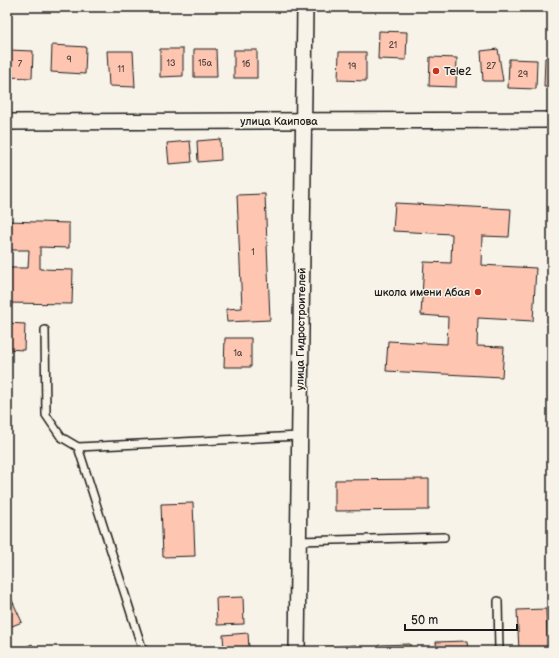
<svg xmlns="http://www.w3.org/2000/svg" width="559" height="658" font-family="'Balsamiq Sans',sans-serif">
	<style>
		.building { fill: #fec6b1; stroke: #1c1c1c }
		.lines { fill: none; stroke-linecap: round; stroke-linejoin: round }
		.service-casing { stroke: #1c1c1c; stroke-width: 10 }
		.minor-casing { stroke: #1c1c1c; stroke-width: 18 }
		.service { stroke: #f7f3e8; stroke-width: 7 }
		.minor { stroke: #f7f3e8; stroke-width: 15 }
		.poi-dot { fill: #c8321e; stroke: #f7f3e8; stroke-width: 1.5 }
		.labels { text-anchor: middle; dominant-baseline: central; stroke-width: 3; stroke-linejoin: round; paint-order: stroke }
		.number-label { font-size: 9px; fill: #544641 }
		.poi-label { font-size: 11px; fill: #1c1c1c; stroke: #f7f3e8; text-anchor: start }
		.street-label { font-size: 11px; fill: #1c1c1c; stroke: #f7f3e8 }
	</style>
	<rect width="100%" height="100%" fill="#f7f3e8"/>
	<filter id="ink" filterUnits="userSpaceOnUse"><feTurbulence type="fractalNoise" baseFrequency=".025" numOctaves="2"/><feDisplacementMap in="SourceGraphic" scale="8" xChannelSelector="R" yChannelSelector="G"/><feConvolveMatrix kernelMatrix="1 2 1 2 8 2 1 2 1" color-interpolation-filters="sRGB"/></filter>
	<g filter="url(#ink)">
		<!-- building -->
		<g class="building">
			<path d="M379,31L407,32L406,60L378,59Z"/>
			<path d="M52,45L86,47L85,74L51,72Z"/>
			<path d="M160,49H183V76L160,77Z"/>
			<path d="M194,49H216L217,77H194Z"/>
			<path d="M498,49L503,81H483L481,51Z"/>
			<path d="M7,50L33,51L32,78L7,77Z"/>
			<rect x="234" y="50" width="23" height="28"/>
			<path d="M107,51H133L135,87L109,86Z"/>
			<path d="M339,52H366V81L338,80Z"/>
			<path d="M430,57L457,58L456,87L429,86Z"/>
			<path d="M545,58H552V87H544Z"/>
			<path d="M509,59L537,60L536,89L508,88Z"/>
			<path d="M220,139L221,160L198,162L197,141Z"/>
			<path d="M190,141L192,162L169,164L167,143Z"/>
			<path d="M265,194L270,320L227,322L226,309L242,308L237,195Z"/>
			<path d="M395,203L511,209L509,237L482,236L481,265L536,268L533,321L478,318L477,346L504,347L502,377L386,371L388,341L447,344L448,317L421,315L424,262L451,263L452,234L393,231Z"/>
			<path d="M7,221L69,223V248L40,247V269L73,270L72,304L7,303V268H28L29,250H7Z"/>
			<path d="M7,323L25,324L24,350L7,349Z"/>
			<path d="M225,338H251V367H224Z"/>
			<path d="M429,479V510L335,511V480Z"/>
			<path d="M193,503L195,556L163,557L161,504Z"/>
			<path d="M243,597L244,624L217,625L216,598Z"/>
			<path d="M11,598L22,622L7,628V600Z"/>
			<path d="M546,609L548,651H519L517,610Z"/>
			<path d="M248,633L249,649L224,651L223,635Z"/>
			<path d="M467,641L468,651H437L436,642Z"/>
			<path d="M32,644L35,651H16Z"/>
			<path d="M410,644L411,651H379V645Z"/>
			<path d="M356,645V651H325L324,647Z"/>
		</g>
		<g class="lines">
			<!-- service casing -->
			<g class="service-casing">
				<g id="service">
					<path d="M45,330L46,415L61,437L78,447L299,436"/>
					<path d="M78,447L143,651"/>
					<path d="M298,541L444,537"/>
					<path d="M498,601L499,651"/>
				</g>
			</g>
			<!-- minor casing -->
			<g class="minor-casing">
				<g id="minor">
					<path d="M7,122L552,120"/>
					<path d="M297,651L305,7"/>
				</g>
			</g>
			<!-- service -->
			<use href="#service" class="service"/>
			<!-- minor -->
			<use href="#minor" class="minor"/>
		</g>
	</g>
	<!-- markers -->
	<g class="poi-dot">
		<circle cx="436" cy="71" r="4"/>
		<circle cx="478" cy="292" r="4"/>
	</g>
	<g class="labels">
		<!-- number labels -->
		<g class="number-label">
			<text x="393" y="45">21</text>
			<text x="69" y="59">9</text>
			<text x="171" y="63">13</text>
			<text x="205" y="63">15а</text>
			<text x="20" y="64">7</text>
			<text x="246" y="64">1б</text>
			<text x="352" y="66">19</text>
			<text x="491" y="66">27</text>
			<text x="121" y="69">11</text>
			<text x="523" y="74">29</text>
			<text x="253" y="252">1</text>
			<text x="238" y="353">1а</text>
		</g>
		<!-- poi labels -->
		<g class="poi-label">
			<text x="444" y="71">Tele2</text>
			<text x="470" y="292" text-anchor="end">школа имени Абая</text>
		</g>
		<!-- street labels -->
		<g class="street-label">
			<text x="279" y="121">улица Каипова</text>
			<text transform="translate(301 329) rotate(-89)">улица Гидростроителей</text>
		</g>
	</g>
	<!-- margin -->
	<rect width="559" height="658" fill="none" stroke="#f7f3e8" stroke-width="24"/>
	<rect x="12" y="12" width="535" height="634" fill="none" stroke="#1c1c1c" stroke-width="1.5" filter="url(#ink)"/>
	<!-- scale -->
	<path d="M405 624v6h112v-6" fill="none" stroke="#1c1c1c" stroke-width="2"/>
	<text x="411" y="624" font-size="12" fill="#1c1c1c" stroke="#f7f3e8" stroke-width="3" paint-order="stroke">50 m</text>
</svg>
